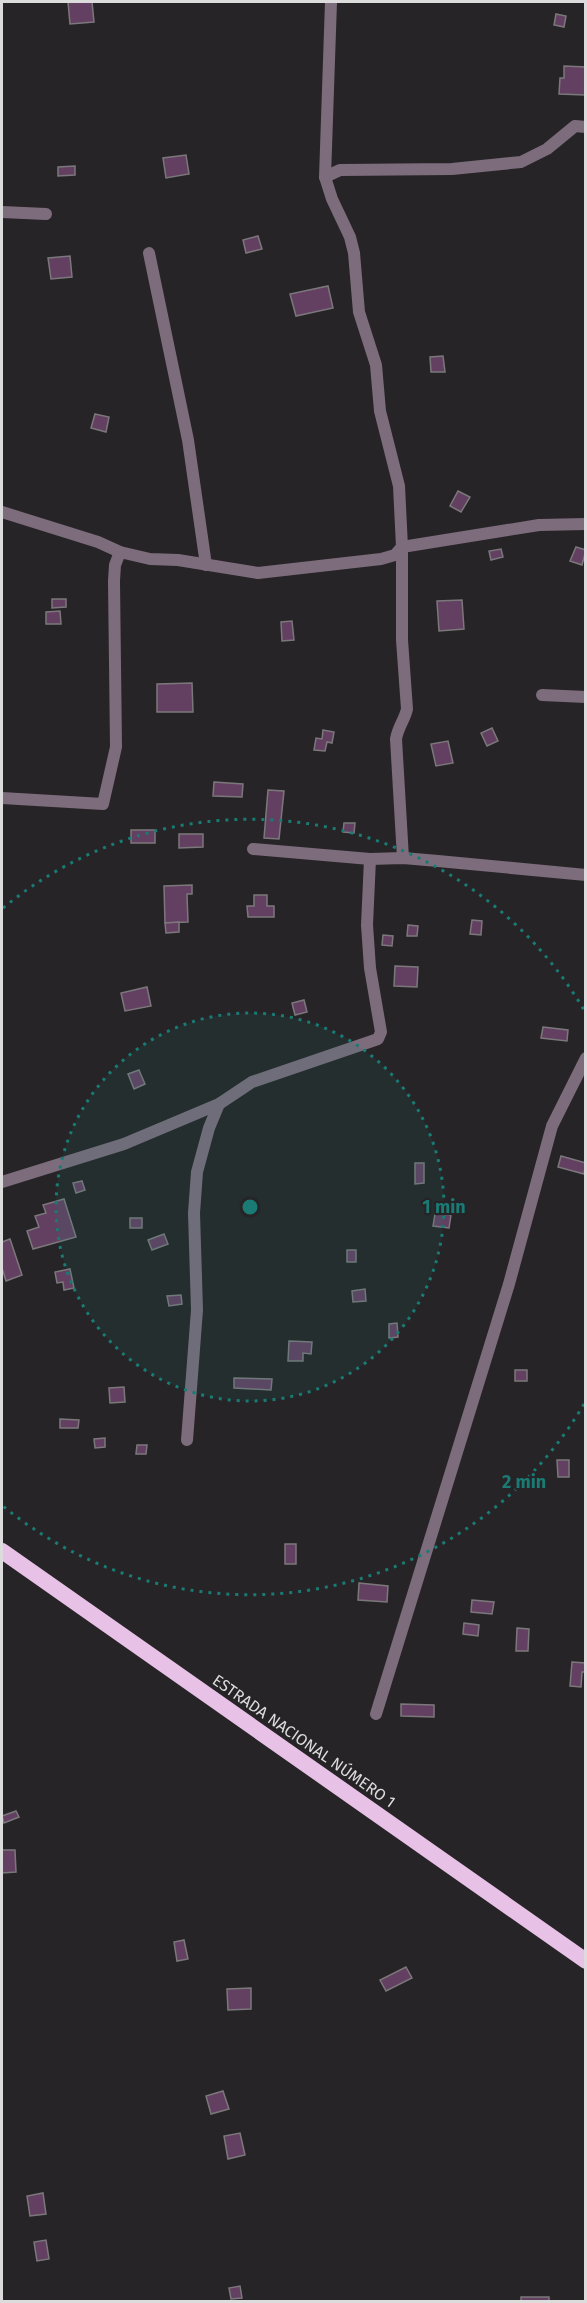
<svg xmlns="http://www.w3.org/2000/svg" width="587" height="2303" font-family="'Fira Sans',sans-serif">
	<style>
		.building { fill: #634061; stroke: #7b787b; stroke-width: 1.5 }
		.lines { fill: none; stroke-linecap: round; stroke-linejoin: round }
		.minor { stroke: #7d6c7c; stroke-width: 12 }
		.trunk { stroke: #e8c1e6; stroke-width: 16 }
		.ring { fill: none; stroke: #197b74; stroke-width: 3; stroke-dasharray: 3 6 }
		.labels { text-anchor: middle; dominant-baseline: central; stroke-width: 4.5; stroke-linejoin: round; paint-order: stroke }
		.street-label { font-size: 16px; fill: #dddcdd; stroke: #262426 }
		.centre { fill: #197b74; stroke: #262426; stroke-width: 3 }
		.ring-label { font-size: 18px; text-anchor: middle; font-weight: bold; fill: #197b74; stroke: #262426; stroke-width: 4.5; stroke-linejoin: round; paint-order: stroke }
	</style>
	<rect width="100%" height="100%" fill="#262426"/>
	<!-- building -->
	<g class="building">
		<path d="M68,2H92L94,22L70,24Z"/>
		<path d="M556,14L566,16L564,27L554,25Z"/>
		<path d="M564,66L586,67L585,95L559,94L560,78H564Z"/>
		<path d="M186,155L189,174L166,178L163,158Z"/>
		<path d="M75,166V175L58,176V167Z"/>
		<path d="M258,236L262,249L246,253L243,240Z"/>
		<path d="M70,256L72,277L51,279L48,258Z"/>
		<path d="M328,286L333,308L296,316L290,294Z"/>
		<path d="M443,356L445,372H431L430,357Z"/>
		<path d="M95,414L109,417L106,432L91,428Z"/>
		<path d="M458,491L470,497L461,512L450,506Z"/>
		<path d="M576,547L586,550L582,565L570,561Z"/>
		<path d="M501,549L503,557L491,560L489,551Z"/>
		<path d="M52,599H66V607L52,608Z"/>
		<path d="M462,600L464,629L439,631L437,601Z"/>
		<path d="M60,611L61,624H46V612Z"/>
		<path d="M292,621L294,640L282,641L281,622Z"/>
		<path d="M192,683L193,712H157V684Z"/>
		<path d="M492,728L498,741L487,746L481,733Z"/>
		<path d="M323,730L334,732L332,743L327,742L325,751L314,750L316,738L322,739Z"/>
		<path d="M448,741L453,763L436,766L431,744Z"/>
		<path d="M214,782L243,784L242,797L213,796Z"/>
		<path d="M268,790L284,791L279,839L264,838Z"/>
		<path d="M344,823H355L354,833L343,832Z"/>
		<rect x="131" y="830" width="24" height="13"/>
		<path d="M179,834H203V847L179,848Z"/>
		<path d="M192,885V894H187L188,922L165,923L164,886Z"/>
		<path d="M254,895H267V906H274V917H248L247,906H254Z"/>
		<path d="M472,920L482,921L481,935L470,934Z"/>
		<path d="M179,922V932L166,933L165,923Z"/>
		<path d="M408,925L418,926L417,936H407Z"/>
		<path d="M383,935L393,936L392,946L382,945Z"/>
		<path d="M395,966L418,967L417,987L394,986Z"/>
		<path d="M147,987L151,1006L125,1011L121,993Z"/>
		<path d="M304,1000L307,1012L295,1015L292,1003Z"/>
		<path d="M543,1027L568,1030L567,1041L541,1038Z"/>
		<path d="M139,1070L145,1084L134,1089L128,1074Z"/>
		<path d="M561,1156L586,1163L584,1174L558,1167Z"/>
		<path d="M415,1163H424V1183L415,1184Z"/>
		<path d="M82,1181L85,1190L76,1193L73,1183Z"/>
		<path d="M64,1199L76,1237L33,1249L27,1231L39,1227L35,1216L46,1213L43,1205Z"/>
		<path d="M435,1214L451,1215L449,1228L433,1226Z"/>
		<rect x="130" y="1218" width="12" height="10"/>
		<path d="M164,1234L168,1244L152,1250L148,1240Z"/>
		<path d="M10,1239L22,1275L6,1281L2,1268V1242Z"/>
		<rect x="347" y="1250" width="9" height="12"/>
		<path d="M70,1269L74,1288L64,1290L63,1282L57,1283L55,1272Z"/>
		<path d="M365,1289L366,1301L353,1302L352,1291Z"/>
		<path d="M181,1295L182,1304L169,1306L167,1296Z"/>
		<path d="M397,1323L398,1337L389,1338V1324Z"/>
		<path d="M289,1341L312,1342L311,1354L303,1353V1361H288Z"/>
		<rect x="515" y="1370" width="12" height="11"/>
		<path d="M234,1378L272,1379L271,1390L234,1388Z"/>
		<path d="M124,1387L125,1402L110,1403L109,1388Z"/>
		<path d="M60,1419L79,1420L78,1428H60Z"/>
		<path d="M105,1438V1447L95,1448L94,1439Z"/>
		<path d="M137,1445H147L146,1454H136Z"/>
		<path d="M557,1460H569V1477H558Z"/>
		<rect x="285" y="1544" width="11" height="20"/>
		<path d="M359,1583L388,1586L387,1602L358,1600Z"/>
		<path d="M472,1600L494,1602L492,1614L471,1612Z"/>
		<path d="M464,1623L479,1625L478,1636L463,1634Z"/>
		<path d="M517,1628L529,1629L528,1651H516Z"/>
		<path d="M572,1662L586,1663V1672H582L581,1687L570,1686Z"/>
		<path d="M401,1704L434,1705V1717L401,1716Z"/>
		<path d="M16,1811L19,1817L4,1823L2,1816Z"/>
		<path d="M2,1850H15L16,1872L2,1873Z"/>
		<path d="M184,1940L188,1959L177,1961L174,1942Z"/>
		<path d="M406,1967L412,1978L386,1991L380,1980Z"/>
		<path d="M251,1988V2009L228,2010L227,1989Z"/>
		<path d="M223,2091L229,2109L211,2114L206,2096Z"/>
		<path d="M240,2133L245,2155L228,2159L224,2136Z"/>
		<path d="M43,2193L46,2214L30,2216L27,2196Z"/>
		<path d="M46,2240L49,2259L37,2261L34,2242Z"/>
		<path d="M240,2286L242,2298L231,2299L229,2288Z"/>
		<rect x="521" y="2297" width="28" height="5"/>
	</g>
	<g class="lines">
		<!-- minor -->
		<g class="minor">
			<path d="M331,2L325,177L332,199L350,237L354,253L359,312L376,365L380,411L399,486L402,547V640L407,709C405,719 398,727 396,739L403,858"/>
			<path d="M325,177L340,170L452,169L521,162L547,149L575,126L586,127"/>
			<path d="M2,212L46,214"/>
			<path d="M149,253L188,440L206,565"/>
			<path d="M2,512L98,542L120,552L150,559L178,560L258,573L381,559L395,555L402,547L539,525L586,524"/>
			<path d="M542,695L586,697"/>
			<path d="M2,798L103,804L116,747L114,581L115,565L120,552"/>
			<path d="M253,849L370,859L403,858L438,861L586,875"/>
			<path d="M2,1182L124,1144L219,1104L252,1082L378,1039L381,1032L370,968L367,925L370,859"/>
			<path d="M187,1440L197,1310L194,1213L197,1172L209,1128L219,1104"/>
			<path d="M376,1714L509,1284L552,1126L586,1058"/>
		</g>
		<!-- trunk -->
		<path class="trunk" d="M2,1551L586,1961"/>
	</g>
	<!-- distance rings -->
	<circle cx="250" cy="1207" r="194" fill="#197b74" fill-opacity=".12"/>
	<g class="ring">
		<circle cx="250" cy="1207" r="194"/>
		<path d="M584 1404A388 388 0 0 1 3 1506M3 908A388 388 0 0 1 584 1010"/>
	</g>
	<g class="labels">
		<!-- street labels -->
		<g class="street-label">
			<text transform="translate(304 1741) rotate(35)">ESTRADA NACIONAL NÚMERO 1</text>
		</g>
	</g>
	<circle cx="250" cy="1207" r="9" class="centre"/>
	<g class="ring-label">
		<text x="444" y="1213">1 min</text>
		<text x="524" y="1488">2 min</text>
	</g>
	<!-- border -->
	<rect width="587" height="2303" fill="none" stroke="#dddcdd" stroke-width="6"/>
</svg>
